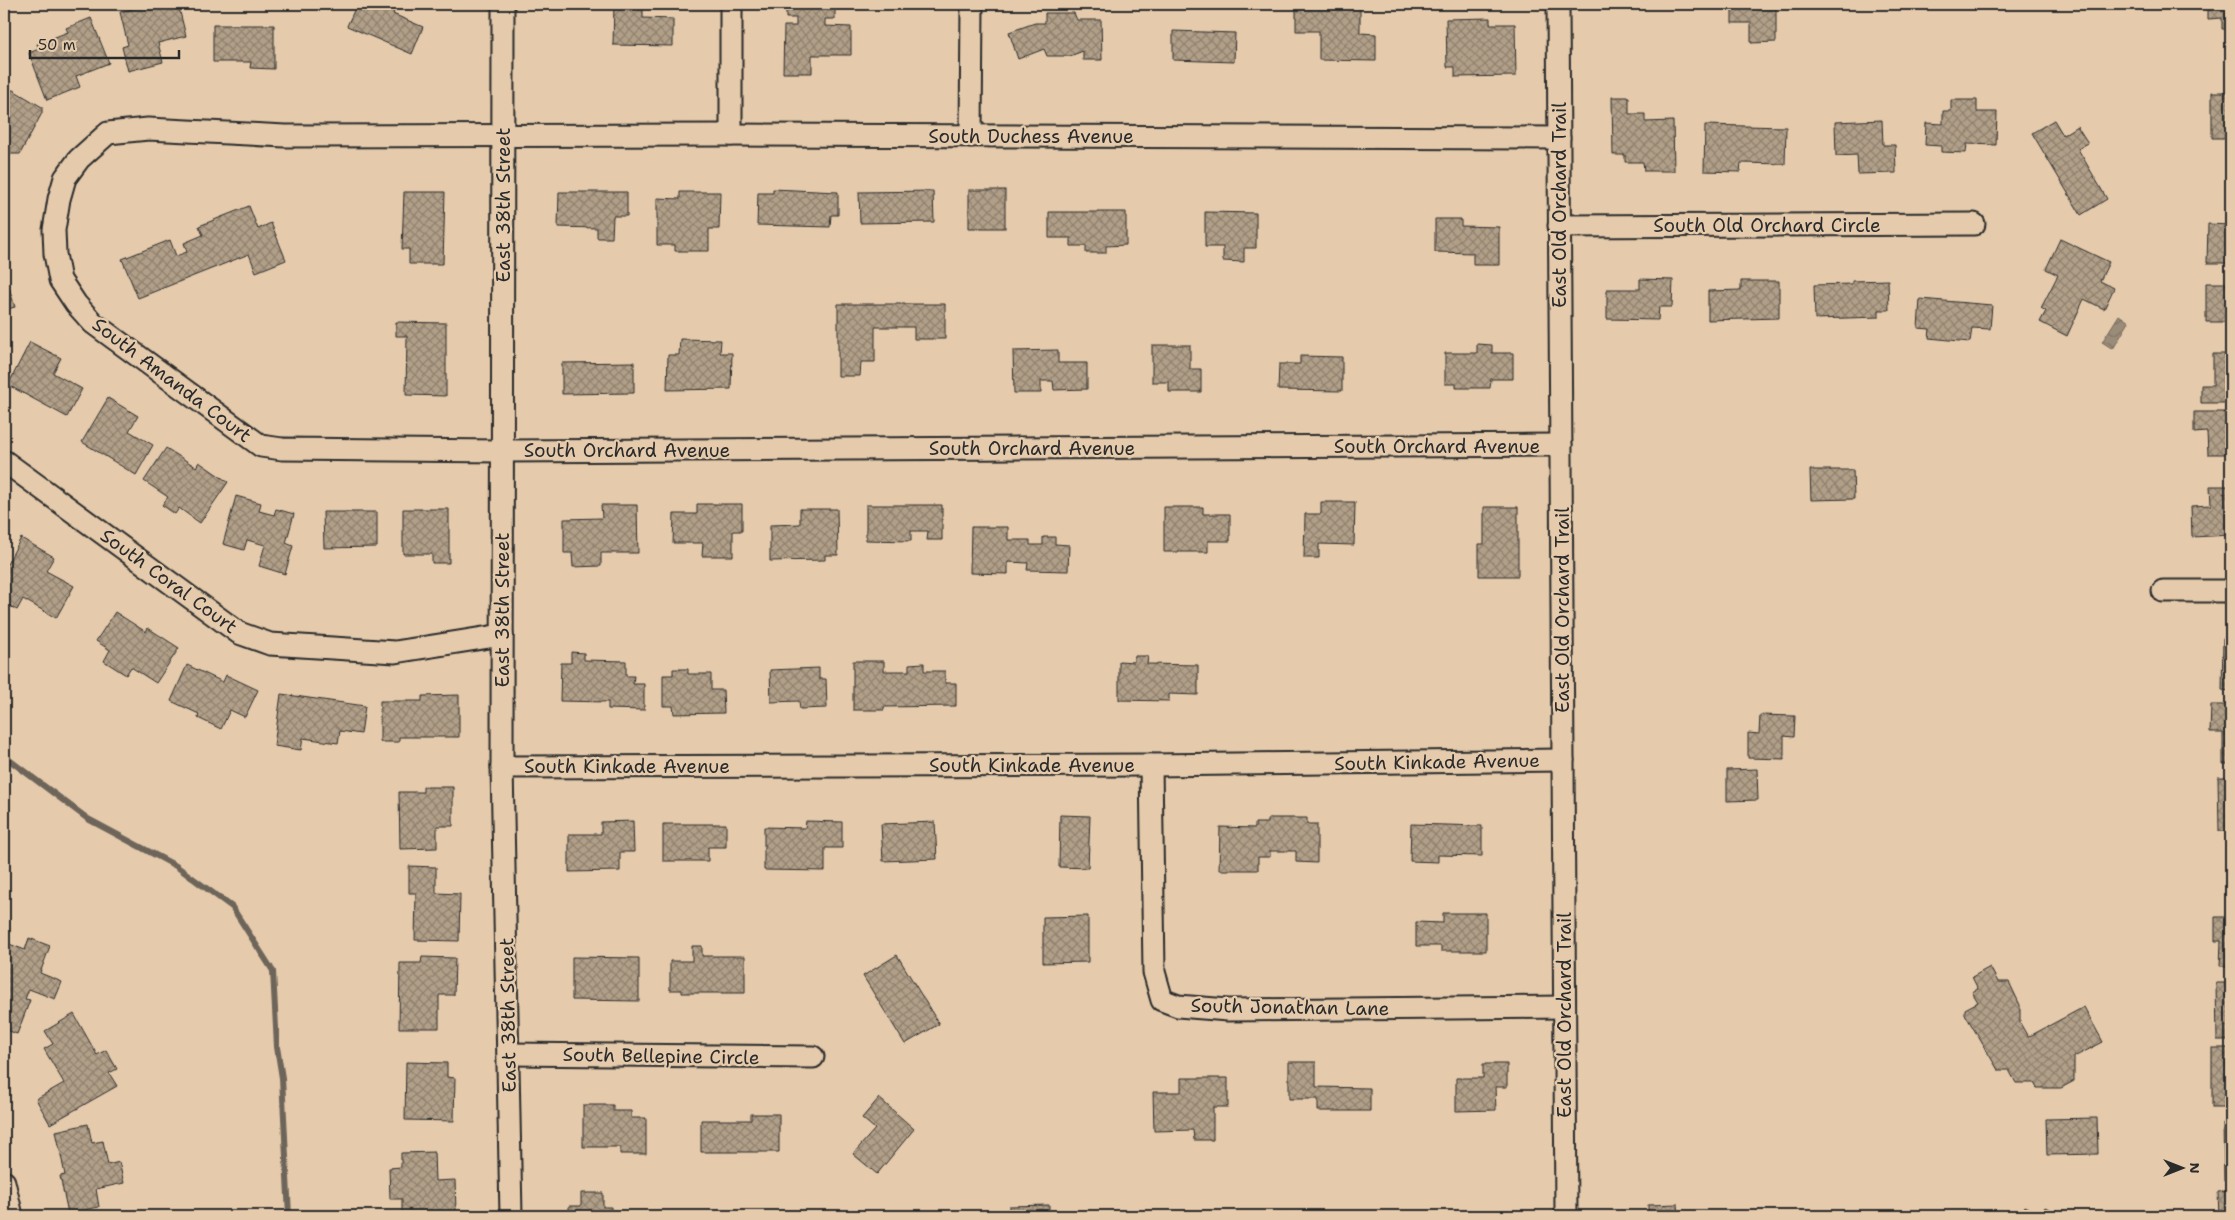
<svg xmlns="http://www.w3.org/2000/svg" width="2235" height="1220" font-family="'Shantell Sans',sans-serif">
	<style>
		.water { fill: url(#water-waves); stroke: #6e655a }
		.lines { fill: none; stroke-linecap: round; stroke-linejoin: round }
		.stream { stroke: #6e655a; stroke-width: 6 }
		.building { fill: url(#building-cross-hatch); stroke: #2b2b2b }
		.street-casing { stroke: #2b2b2b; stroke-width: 25 }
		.street { stroke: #e5cbac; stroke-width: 21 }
		.labels { text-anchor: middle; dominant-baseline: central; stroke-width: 4.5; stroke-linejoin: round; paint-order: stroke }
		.street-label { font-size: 19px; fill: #2b2b2b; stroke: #e5cbac }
	</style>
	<defs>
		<pattern id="water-waves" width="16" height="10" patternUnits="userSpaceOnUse" patternTransform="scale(1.25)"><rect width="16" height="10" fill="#9b8c79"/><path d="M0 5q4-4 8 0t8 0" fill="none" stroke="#7f7363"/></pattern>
		<pattern id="building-cross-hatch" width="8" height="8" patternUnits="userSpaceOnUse" patternTransform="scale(1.25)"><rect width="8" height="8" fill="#b19f88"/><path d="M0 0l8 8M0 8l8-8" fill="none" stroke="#90826f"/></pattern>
	</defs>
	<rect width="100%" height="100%" fill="#e5cbac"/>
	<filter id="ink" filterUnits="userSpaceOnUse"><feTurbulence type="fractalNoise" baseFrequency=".02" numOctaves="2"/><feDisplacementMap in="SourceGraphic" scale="10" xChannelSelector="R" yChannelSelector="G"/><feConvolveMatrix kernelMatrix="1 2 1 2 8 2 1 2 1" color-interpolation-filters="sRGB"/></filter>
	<g filter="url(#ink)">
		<!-- water -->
		<path class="water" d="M2119,315L2129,322L2113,349L2102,342Z"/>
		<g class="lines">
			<!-- stream -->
			<path class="stream" d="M4,756L88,819L176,866L232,907L273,971L277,1047L282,1078L289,1216"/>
		</g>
		<!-- building -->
		<g class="building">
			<path d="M153,4H178L186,36L158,43L163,62L128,71L122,47L128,45L120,12Z"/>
			<path d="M357,4H398L393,14L423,27L412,54L347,26Z"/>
			<path d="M614,4H643V18L673,19V46L613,45Z"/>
			<path d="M786,4H835V19H825V26L851,27V55H812V73H783L784,26H796V18H786Z"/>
			<path d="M1296,4L1360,6V33L1376,34V61L1319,60V31H1296Z"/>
			<path d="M1732,4H1776V42L1751,43V23H1732Z"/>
			<path d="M2208,4H2231V29H2222V18L2208,19Z"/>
			<path d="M1045,13H1074L1077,20H1101L1102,60H1083V51L1070,56H1047L1044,49L1018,59L1009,32L1035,23H1045Z"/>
			<path d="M91,18L109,63L76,76L80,87L47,100L29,53L39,49L37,44L68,32L66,28Z"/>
			<path d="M1490,18V24H1515L1516,76L1455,77V67H1447L1446,19Z"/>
			<path d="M213,25H274V69L250,68L251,62H213Z"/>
			<path d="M1173,31L1235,33L1234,62L1173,60Z"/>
			<path d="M4,90H13L42,107V113L20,154H7L4,159Z"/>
			<path d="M2212,92H2231V171H2226V138H2212Z"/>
			<path d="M1612,97H1629V114H1645V122L1673,121L1674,171H1644L1643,162H1625V155H1613Z"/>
			<path d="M1951,100H1977V112H1997L1996,145L1967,144L1966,153L1941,152V146L1925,145L1926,123L1943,124V111H1951Z"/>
			<path d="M1882,120L1883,145H1895L1896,173L1858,174L1857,155L1836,156L1835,122Z"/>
			<path d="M2054,120L2063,135L2077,126L2088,143L2078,149L2107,199L2081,215L2032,133Z"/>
			<path d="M1705,125L1786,127L1785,164L1741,163L1740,172L1704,171Z"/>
			<path d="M773,189L838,192V215H831L830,227L757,225L758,193H773Z"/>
			<rect x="969" y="190" width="36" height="38"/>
			<path d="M933,191L934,222L860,223L859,192Z"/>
			<path d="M404,192H445L443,264H409V249H402Z"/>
			<path d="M559,192H627V216H613L612,238H597V228L558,227Z"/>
			<path d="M680,192H720L719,229H709V251H675V245H657V198L680,199Z"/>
			<path d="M249,206L258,229L271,223L286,260L256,272L249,254L138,298L122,259L170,240L176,256L187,252L184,243L203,235L199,226Z"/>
			<path d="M1049,212H1126V245L1106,246V253H1086V246H1071V238H1049Z"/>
			<path d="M1205,212L1256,213V248H1244V262L1223,261V247H1205Z"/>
			<path d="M1435,219H1461V226L1499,227V265H1473V253L1435,252Z"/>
			<path d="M2208,224L2231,225V263H2207Z"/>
			<path d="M2060,239L2109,262L2100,281L2114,288L2104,309L2084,299L2067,336L2040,322L2046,311L2041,308L2058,275L2046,269Z"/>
			<path d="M1640,279L1673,280L1672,307H1659L1658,320L1607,319V289H1640Z"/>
			<path d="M1888,280L1889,310H1879V317L1815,319L1814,285L1852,284V281Z"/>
			<path d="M7,281L15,307L4,310V282Z"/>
			<path d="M1741,281H1779V318L1708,320V291L1741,290Z"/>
			<path d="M2206,283H2231V330L2230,322H2206Z"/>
			<path d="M1920,299L1992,305L1990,329L1972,328L1970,342L1929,338L1930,329L1918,328Z"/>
			<path d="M838,304H945V339H914V327H875V362H861L860,376H838Z"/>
			<path d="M396,322L446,323V396L406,395L407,336H396Z"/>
			<path d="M680,339L721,340L720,353H732L731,389L667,390L668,355H679Z"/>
			<path d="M30,342L61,358L53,373L82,389L67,417L8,385Z"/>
			<path d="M1477,344L1492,345V353H1513V379H1491L1490,388H1456V384H1445V353H1477Z"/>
			<path d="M1152,345H1190V369H1201V392H1169V382H1152Z"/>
			<path d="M1058,350V363H1087V389L1054,390L1053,381H1041V393H1014L1013,351Z"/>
			<path d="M2213,354H2231V403H2201V385H2213Z"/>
			<path d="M1300,356L1342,357V391L1278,390L1279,364H1300Z"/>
			<path d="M634,362V393L562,394V363Z"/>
			<path d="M108,398L138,416L129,431L153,445L136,475L82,442Z"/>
			<path d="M2194,412H2231V454H2208L2207,432L2194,433Z"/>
			<path d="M166,448L196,467L199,462L228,482L200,523L179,508L175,514L162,505L168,497L144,481Z"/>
			<path d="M1810,470H1853L1854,499L1811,500Z"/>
			<path d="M2210,486H2231V535L2192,537L2191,506L2211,505Z"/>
			<path d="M236,496L261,503L259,511L274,515L276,509L294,514L286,543L293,546L285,574L259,566L265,545L247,540L244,550L223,544Z"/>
			<path d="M1321,502H1355L1354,545L1319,544V558H1304L1305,514H1321Z"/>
			<path d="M697,504H742V531H733V556H702L703,543H673L674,514H697Z"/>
			<path d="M601,505H637L638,553H601V566L573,567L572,553H564V519L602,518Z"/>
			<path d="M866,505H942V540H927L928,531H911V541L866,540Z"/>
			<path d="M1164,507H1203V514H1230V541H1208V552H1164Z"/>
			<path d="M1484,507H1518V576H1479V544H1484Z"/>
			<path d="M403,509H449V563H432V554H403Z"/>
			<path d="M800,509H837L838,555H825V560L770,561V525L800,524Z"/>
			<path d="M323,512H377V547L324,548Z"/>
			<path d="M971,527H1008V540H1030V545H1043V537H1055V544L1069,545L1068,571L1027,570L1028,563L1008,562V574L970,573Z"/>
			<path d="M21,538L54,557L46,571L74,586L56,618L23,599L17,610L4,603V570Z"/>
			<path d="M115,612L146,632L148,628L179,648L156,683L131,667L126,675L104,661L110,650L96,641Z"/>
			<path d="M2223,638H2231V691L2222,690Z"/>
			<path d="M571,652L584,653V660L626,661V676H634L633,684H644V710L608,709V702L560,701L561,663H571Z"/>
			<path d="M1134,656H1148L1147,664L1198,665V695L1169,694V701L1119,700V661L1134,662Z"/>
			<path d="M853,661H884V671H909V664L924,663V671H945V683H956V706L884,707V710H853Z"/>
			<path d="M187,665L223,682L226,675L258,690L245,717L230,710L221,729L198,718L199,714L171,701Z"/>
			<path d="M819,668V679H826L827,708L800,709L799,701L771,702L770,670Z"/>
			<path d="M673,669H688V674H711V690H723L724,713L674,714L673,706H663V675H673Z"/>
			<path d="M281,694L365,706L361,734L340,731L338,743L303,738L301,750L274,746Z"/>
			<path d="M459,695V737H399V742H380V701H422V696Z"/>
			<path d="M2211,705H2231V764H2223V733H2210Z"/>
			<path d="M1760,715L1795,716L1794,737L1784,736V759L1748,758V733L1759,734Z"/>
			<path d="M1757,769L1758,800L1727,801V770Z"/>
			<path d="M2218,777H2231V831H2219Z"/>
			<path d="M423,787H453V826H437V848L400,849L399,792H423Z"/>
			<path d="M1060,815L1090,816L1088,868L1059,867Z"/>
			<path d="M1268,818H1307V824H1317V863L1296,862V851H1270V857H1258V870H1219L1220,827L1255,828V823H1268Z"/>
			<path d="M633,821L634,852H620V871L569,872V834H601V822Z"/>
			<path d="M806,821L842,822V848H825V871L764,870V827L805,828Z"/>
			<path d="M935,822L937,859L883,861L881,824Z"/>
			<path d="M663,824H726V847H708V861H663Z"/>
			<path d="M1411,824L1482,826V856L1438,855V862L1410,861Z"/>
			<rect x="2227" y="840" width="4" height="63"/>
			<path d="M409,866L436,867V893L460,894L459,941L415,940L416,893H409Z"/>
			<path d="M1443,913H1486V951H1441V946H1416V922L1443,923Z"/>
			<path d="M1088,916V962L1043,963V917Z"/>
			<path d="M2215,917H2231V966H2220L2221,941H2215Z"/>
			<path d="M29,938L50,946L40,973L62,982L55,999L29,989L25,999L30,1000L17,1034L4,1029V942L25,950Z"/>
			<path d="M692,946H702V956H745V993H682V990H670V961H692Z"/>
			<path d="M897,955L939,1024L905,1044L863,976Z"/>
			<path d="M422,957L455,958L454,995H439V1028H399L400,963H421Z"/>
			<path d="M572,957L639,958V1001L572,1000Z"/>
			<path d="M1990,967L1998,982H2009L2020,1005V1023L2028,1037L2084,1007L2103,1042L2074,1057V1081L2061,1088H2037L2034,1083H2016L2009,1070H1998L1965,1014V1009L1978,1002L1972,992L1978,989L1972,977Z"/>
			<path d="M2216,983H2231V1040H2217Z"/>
			<path d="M74,1014L97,1055L106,1050L117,1069L109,1073L117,1086L50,1124L36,1099L64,1083L44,1049L53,1044L45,1031Z"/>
			<rect x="2212" y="1048" width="19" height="59"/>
			<path d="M406,1062L447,1063V1077L455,1078L454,1121L405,1120Z"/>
			<path d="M1289,1062H1316V1087L1370,1088V1111H1318V1099H1289Z"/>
			<path d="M1483,1064H1507V1087H1495L1496,1110L1456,1111V1078H1483Z"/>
			<path d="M1181,1078H1228V1107H1213V1140H1194L1193,1130L1154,1131L1153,1092H1181Z"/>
			<path d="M879,1098L914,1129L877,1174L853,1154L875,1129L862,1118Z"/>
			<path d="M583,1105H613V1111H631V1118H646V1154H620V1147H583Z"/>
			<path d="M751,1114H779V1152H701V1120H751Z"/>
			<path d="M2097,1118L2098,1154L2047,1155L2046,1119Z"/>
			<path d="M2231,1122V1181H2224L2223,1123Z"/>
			<path d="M88,1124L92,1143L103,1141L108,1165L119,1162L124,1183L96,1189L99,1207L68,1213L60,1176L65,1175L56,1131Z"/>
			<path d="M434,1152L435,1181L455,1180L456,1212L402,1214V1199H390L389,1168L401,1167V1153Z"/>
			<path d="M2231,1191V1216H2219L2218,1192Z"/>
			<path d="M581,1193H603V1207H611V1216H569V1206H581Z"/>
			<path d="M1678,1204L1679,1216H1648V1205Z"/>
			<path d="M1049,1205V1216H1009V1206Z"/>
			<path d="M2025,1206L2041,1214L2045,1207L2064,1216H2020Z"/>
			<rect x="1279" y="1212" width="29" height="4"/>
		</g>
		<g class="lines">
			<!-- street casing -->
			<g class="street-casing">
				<g id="street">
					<path d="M503,4L502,767L511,1216"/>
					<path d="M1558,4L1566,1216"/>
					<path d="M731,135V4"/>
					<path d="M971,136L972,4"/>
					<path d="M1559,138L731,135L285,136L148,129L108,133L79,159L65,178L59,199L54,230L55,254L60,280L76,304L93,323L261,446L282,449L502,451L1561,445"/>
					<path d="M1559,226L1974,224"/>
					<path d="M4,461L239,633L270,644L395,652L502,635"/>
					<path d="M2163,591H2231"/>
					<path d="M1151,765L1154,972L1162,1000L1178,1006L1228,1010L1564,1007"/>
					<path d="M502,767L1151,765L1563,760"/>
					<path d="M509,1054L813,1057"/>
					<path d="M4,1182L12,1216"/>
				</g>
			</g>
			<!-- street -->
			<use href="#street" class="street"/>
		</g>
	</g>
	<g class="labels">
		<!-- street labels -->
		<g class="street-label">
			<text x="1031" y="136">South Duchess Avenue</text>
			<text transform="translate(503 205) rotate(-90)">East 38th Street</text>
			<text transform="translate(1559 205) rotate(-90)">East Old Orchard Trail</text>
			<text x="1767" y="225">South Old Orchard Circle</text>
			<text transform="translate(172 380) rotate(37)">South Amanda Court</text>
			<text x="1437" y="446">South Orchard Avenue</text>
			<text x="1032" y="448">South Orchard Avenue</text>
			<text x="627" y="450">South Orchard Avenue</text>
			<text transform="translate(169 581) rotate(36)">South Coral Court</text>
			<text transform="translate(502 610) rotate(-90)">East 38th Street</text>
			<text transform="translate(1562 610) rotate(-90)">East Old Orchard Trail</text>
			<text transform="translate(1437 762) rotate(-1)">South Kinkade Avenue</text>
			<text x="1032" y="765">South Kinkade Avenue</text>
			<text x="627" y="766">South Kinkade Avenue</text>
			<text transform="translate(1290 1007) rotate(1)">South Jonathan Lane</text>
			<text transform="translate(508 1015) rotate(-91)">East 38th Street</text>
			<text transform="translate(1564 1015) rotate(-90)">East Old Orchard Trail</text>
			<text transform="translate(661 1056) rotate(1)">South Bellepine Circle</text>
		</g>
	</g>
	<!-- margin -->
	<rect width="2235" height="1220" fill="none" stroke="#e5cbac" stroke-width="20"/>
	<rect x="10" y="10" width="2215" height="1200" fill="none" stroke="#2b2b2b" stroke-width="2" filter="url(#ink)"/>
	<!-- north arrow -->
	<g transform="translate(2182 1168) rotate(90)" stroke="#e5cbac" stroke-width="4" paint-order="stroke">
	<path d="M0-4L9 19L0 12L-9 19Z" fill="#2b2b2b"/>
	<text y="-8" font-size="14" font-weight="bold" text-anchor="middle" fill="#2b2b2b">N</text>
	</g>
	<!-- scale -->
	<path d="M30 50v8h149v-8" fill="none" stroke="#2b2b2b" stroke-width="2.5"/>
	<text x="38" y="50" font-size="15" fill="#2b2b2b" stroke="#e5cbac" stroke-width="4" paint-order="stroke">50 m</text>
</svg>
